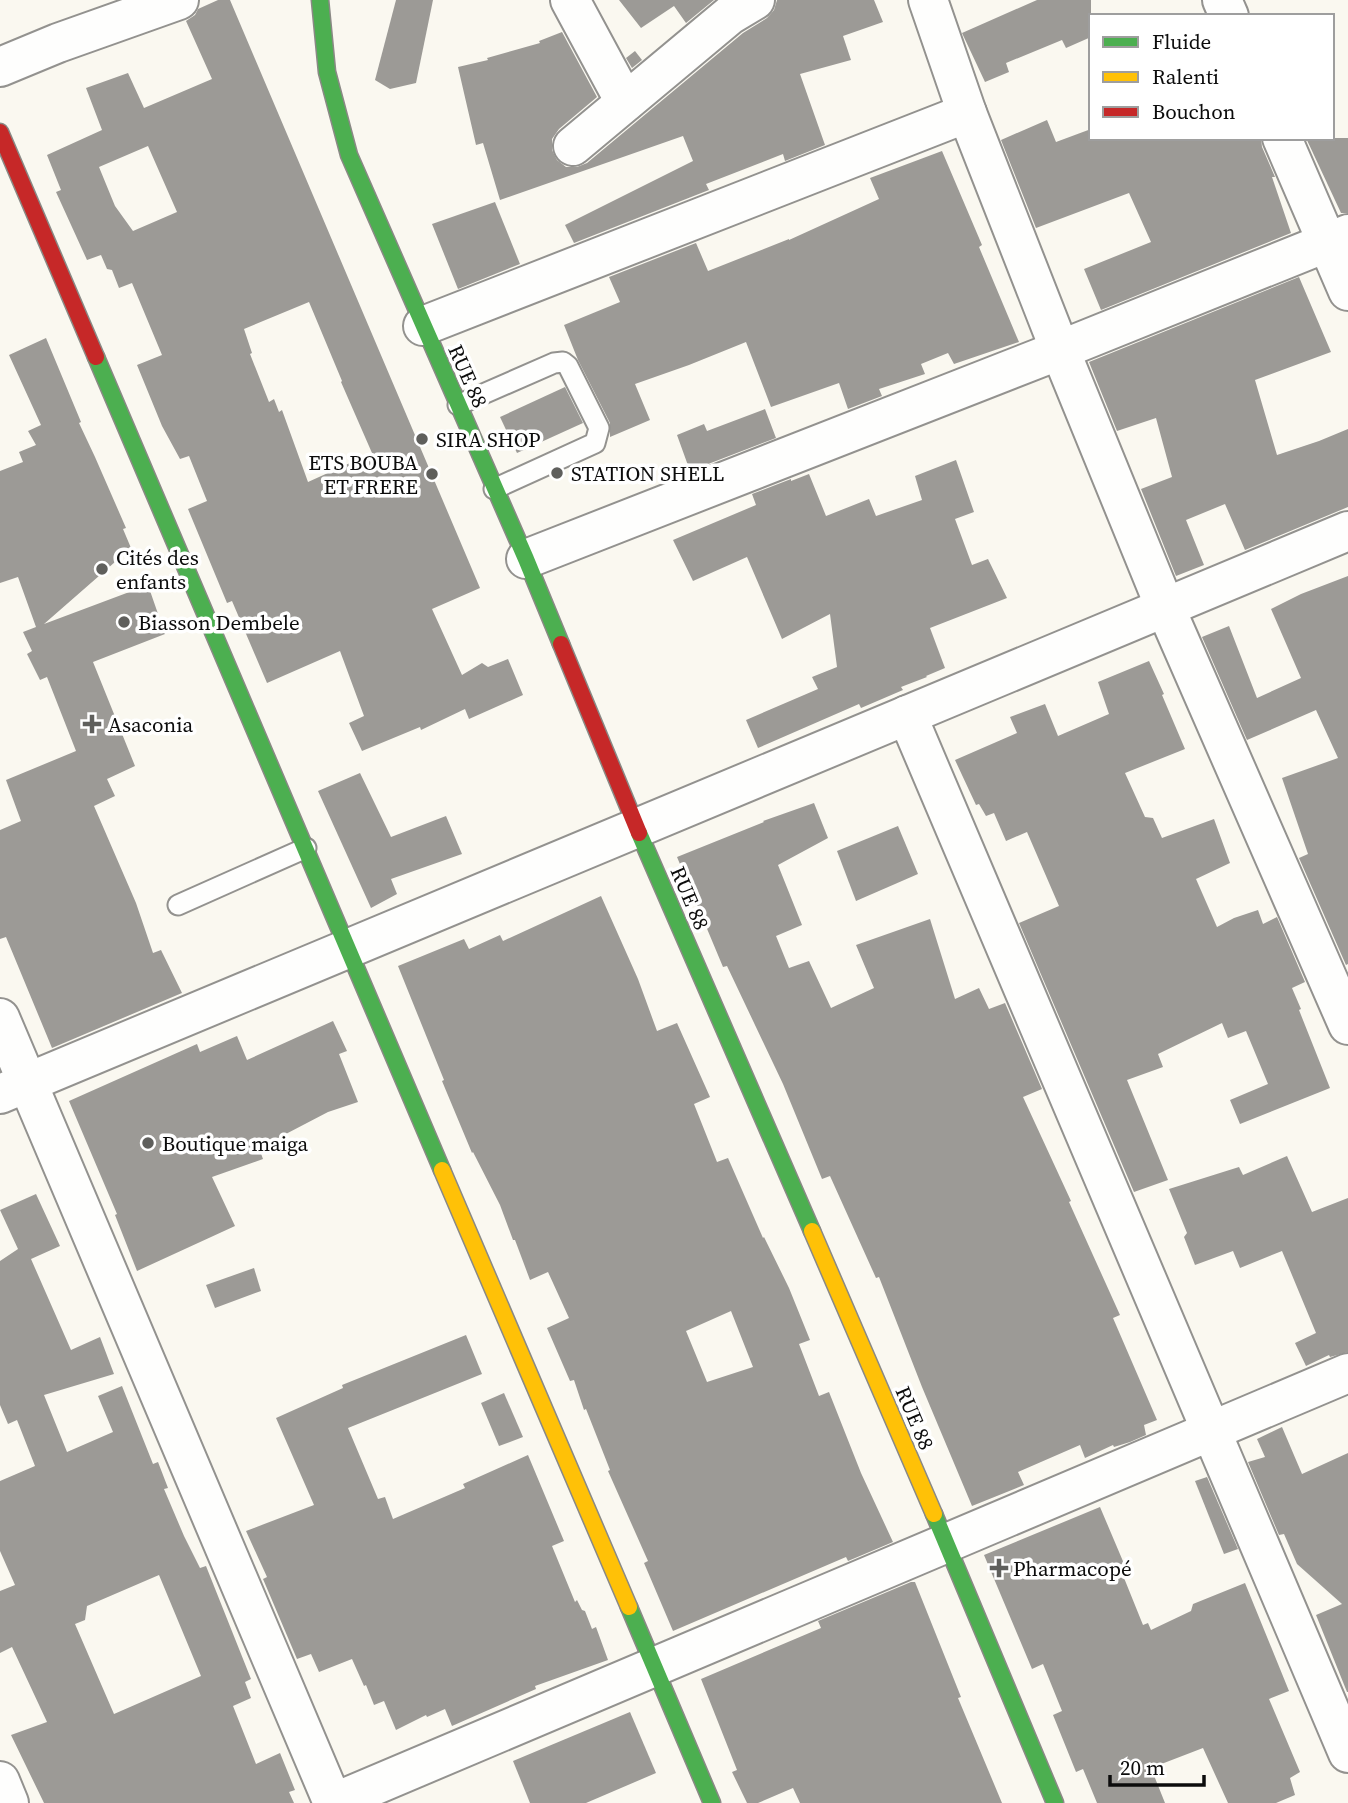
<svg xmlns="http://www.w3.org/2000/svg" width="1348" height="1803" font-family="'Source Serif 4',serif">
	<style>
		.building { fill: #9c9a96; fill-rule: evenodd }
		.lines { fill: none; stroke-linecap: round; stroke-linejoin: round }
		.lane-casing { stroke: #93928f; stroke-width: 23 }
		.street-casing { stroke: #93928f; stroke-width: 42 }
		.fast-casing { stroke: #8a8985; stroke-width: 19 }
		.slow-casing { stroke: #8a8985; stroke-width: 19 }
		.jam-casing { stroke: #8a8985; stroke-width: 19 }
		.lane { stroke: #fefefd; stroke-width: 19 }
		.street { stroke: #fefefd; stroke-width: 38 }
		.fast { stroke: #4caf50; stroke-width: 16 }
		.slow { stroke: #ffc107; stroke-width: 16 }
		.jam { stroke: #c62828; stroke-width: 16 }
		.poi-dot { fill: #5f5f5c; stroke: #fff; stroke-width: 2.5 }
		.labels { text-anchor: middle; dominant-baseline: central; stroke-width: 7; stroke-linejoin: round; paint-order: stroke }
		.street-label { font-size: 21px; fill: #0c0c0c; stroke: #fff }
		.poi-label { font-size: 21px; fill: #0c0c0c; stroke: #fff; text-anchor: start }
	</style>
	<rect width="100%" height="100%" fill="#faf8f0"/>
	<!-- building -->
	<g class="building">
		<path d="M218,0H230L480,588L432,609L462,675L482,663L488,667L508,659L523,695L469,719L465,709L421,730L420,727L362,751L349,723L364,716L340,651L267,683L232,601L227,603L188,509L207,501L189,456L180,459L162,426L137,365L162,355L132,283L119,288L112,270L107,269L101,255L87,260L56,192L61,190L47,155L102,130L86,88L128,73L144,108L212,79L186,21L195,15L198,9ZM148,146L177,212L133,231L115,206L99,167ZM309,302L342,381L341,382L372,453L308,482L282,410L279,412L274,399L269,402L250,354L252,353L244,329Z"/>
		<path d="M396,0H433L416,83L390,89L375,80Z"/>
		<path d="M619,0H714L686,23L674,6L641,28Z"/>
		<path d="M777,0H874L883,22L843,36L851,60L800,74L825,145L785,161L783,154L706,184L709,190L574,243L565,225L693,161L683,136L500,200L483,143L476,145L458,67L488,60L487,58L540,43L539,41L562,32L597,97L559,129L552,139V150L557,160L566,167H577L587,163L743,33L767,18L774,10Z"/>
		<path d="M1037,0H1091V37L1066,48L1062,40L1006,63L1009,72L985,82L962,33Z"/>
		<path d="M635,51L642,60L632,68L626,58Z"/>
		<path d="M1047,120L1056,142L1091,129V138H1261L1262,147L1275,177H1272L1291,233L1101,310L1084,269L1151,242L1129,193L1036,228L1001,140Z"/>
		<path d="M1306,138H1348V213H1341Z"/>
		<path d="M942,151L982,245L979,247L1019,342L954,364L948,353L921,364L925,374L879,389L882,396L848,409L839,383L771,407L746,342L689,365L635,384L650,420L610,437V423L578,360L564,325L620,302L609,277L696,243L708,271L789,239V240L879,199L870,178Z"/>
		<path d="M495,202L520,264L458,289L432,224Z"/>
		<path d="M1299,277L1331,352L1255,380L1277,455L1319,441L1348,429V507L1245,550L1225,504L1186,520L1204,565L1176,576L1141,489L1172,477L1156,418L1117,431L1089,362Z"/>
		<path d="M46,338L81,422L79,423L95,457L126,528L123,529L131,548L44,624L148,585L165,634L93,662L135,766L107,779L115,796L94,806L136,903L153,953L161,950L182,993L52,1048L6,937L0,939V830L21,821L6,780L76,751L47,677L40,680L27,654L32,651L23,632L36,627L18,577L0,583V471L23,462L19,452L36,445L28,431L41,425L9,355Z"/>
		<path d="M565,387L583,423L517,453L500,417Z"/>
		<path d="M765,409L776,438L690,471L677,435L704,424L707,431Z"/>
		<path d="M956,460L974,512L955,519L972,565L988,559L1007,598L930,628L945,668L926,676L927,677L901,687L903,690L861,708L859,704L758,748L746,720L818,689L812,677L837,667L830,614L782,639L747,557L693,581L673,540L756,505L752,494L791,479V481L809,474L826,516L869,499L876,516L922,500L915,476Z"/>
		<path d="M1348,576V964L1346,965L1299,858L1308,854L1282,778L1338,758L1316,710L1247,740L1202,637L1229,626L1257,698L1301,678L1271,609L1301,594Z"/>
		<path d="M1149,661L1164,694L1162,695L1185,749L1125,773L1145,817L1153,818L1162,838L1214,819L1230,863L1196,879L1217,927L1234,918L1258,910L1263,924L1277,917L1305,982L1292,988L1301,1009L1299,1010L1330,1088L1240,1124L1230,1100L1268,1084L1246,1031L1228,1038L1222,1023L1158,1054L1163,1067L1127,1080L1168,1180L1134,1192L1019,923L1059,906L1027,832L1006,841L994,813L986,816L979,804L976,805L955,760L1017,733L1010,717L1045,704L1058,736L1109,714L1098,682Z"/>
		<path d="M360,773L391,837L446,816L462,854L391,879L397,894L371,908L318,791Z"/>
		<path d="M814,803L828,838L778,865L802,925L776,936L789,968L809,961L831,1008L874,988L856,945L930,919L955,999L979,988L989,1009L1005,1003L1042,1089L1023,1097L1071,1201L1069,1202L1120,1315L1113,1318L1157,1420L1144,1425L1146,1435L1130,1442L1114,1447L1113,1445L1085,1458L1080,1445L1018,1472L1024,1485L972,1506L922,1387L879,1277L876,1278L830,1176L822,1179L783,1084L727,966L723,967L677,857L764,822L763,821Z"/>
		<path d="M898,826L918,874L856,901L837,851Z"/>
		<path d="M601,896L638,979L657,1031L677,1023L710,1097L694,1104L717,1162L728,1158L763,1238L764,1237L789,1288L810,1340L799,1344L819,1396L829,1392L861,1473L893,1542L848,1561L846,1557L673,1631L644,1563L648,1561L608,1471L610,1470L586,1409L584,1410L574,1380L570,1381L547,1328L569,1318L548,1272L530,1280L515,1240H513L500,1205L473,1152L472,1153L442,1081L444,1080L398,966L464,939L469,949L500,935L503,941ZM731,1311L753,1367L707,1382L686,1331Z"/>
		<path d="M333,1021L347,1051L339,1054L358,1102L328,1112L259,1148L263,1159L212,1177L235,1226L137,1271L115,1215L117,1214L69,1101L197,1044L200,1052L237,1036L247,1060Z"/>
		<path d="M1287,1156L1312,1212L1348,1198V1352L1330,1357L1329,1355L1306,1366L1295,1343L1316,1333L1282,1251L1240,1268L1233,1251L1195,1265L1184,1237L1187,1233L1169,1189L1239,1167L1243,1175Z"/>
		<path d="M36,1194L60,1246L31,1259L71,1350L100,1337L114,1374L44,1395L67,1452L113,1432L98,1396L122,1386L153,1464L158,1462L168,1488L164,1489L184,1536L200,1568L206,1566L251,1679L245,1682L251,1698L233,1706L256,1764L280,1753L295,1790L289,1792L294,1803H44L11,1735L47,1722L12,1647L0,1653V1591L15,1585L0,1551V1481L35,1466L17,1420L8,1424L0,1405V1261L18,1249L0,1210ZM159,1575L201,1676L114,1714L75,1624L85,1620L87,1606Z"/>
		<path d="M254,1268L261,1291L215,1308L206,1285Z"/>
		<path d="M466,1335L482,1374L348,1428L378,1499L385,1497L393,1519L465,1488L463,1484L528,1455L564,1541L552,1546L575,1602L577,1600L582,1610L585,1611L592,1629L596,1627L608,1660L535,1686L536,1689L452,1726L445,1709L427,1717L426,1715L396,1730L384,1701L374,1705L366,1685L364,1686L352,1659L319,1672L311,1654L297,1659L263,1579L267,1577L246,1531L314,1505L276,1418L343,1388L342,1385Z"/>
		<path d="M504,1393L523,1437L499,1446L481,1403Z"/>
		<path d="M1282,1427L1302,1474L1348,1453V1692H1347L1316,1615L1342,1604L1297,1564L1284,1534L1279,1535L1248,1462L1265,1457L1257,1439Z"/>
		<path d="M1207,1477L1238,1549L1224,1554L1195,1481Z"/>
		<path d="M1100,1507L1125,1566L1120,1568L1143,1625L1148,1623L1151,1630L1191,1611L1193,1604L1245,1583L1289,1691L1269,1699L1300,1772L1290,1778L1295,1795L1276,1803H1228L1203,1748L1151,1768L1165,1803H1097L1083,1769L1076,1772L1053,1715L1062,1711L1043,1664L1032,1669L984,1555Z"/>
		<path d="M911,1582H915L961,1697L958,1698L1002,1803H800L793,1788L758,1803H747L732,1772L737,1770L701,1679L821,1628L818,1621Z"/>
		<path d="M630,1712L656,1773L586,1803H530L513,1761Z"/>
	</g>
	<g class="lines">
		<!-- lane casing -->
		<g class="lane-casing">
			<g id="lane">
				<path d="M458,405L554,363L563,362L568,366L599,428L595,443L494,489"/>
				<path d="M178,905L306,848"/>
			</g>
		</g>
		<!-- street casing -->
		<g class="street-casing">
			<g id="street">
				<path d="M570,0L625,102"/>
				<path d="M928,0L967,113L1060,350L1165,607L1348,1025"/>
				<path d="M1222,0L1229,16"/>
				<path d="M0,67L58,43L179,0"/>
				<path d="M1282,138L1348,291"/>
				<path d="M573,146L730,15L755,0"/>
				<path d="M423,326L967,113"/>
				<path d="M526,559L1060,350L1348,234"/>
				<path d="M907,715L1348,1753"/>
				<path d="M0,1018L333,1803"/>
				<path d="M0,1094L1348,531"/>
				<path d="M0,1781L9,1803"/>
				<path d="M333,1803L1348,1373"/>
			</g>
		</g>
		<!-- fast casing -->
		<g class="fast-casing">
			<g id="fast">
				<path d="M320,0L327,72L349,155L526,559L561,644"/>
				<path d="M96,357L442,1170"/>
				<path d="M639,833L812,1231"/>
				<path d="M934,1514L1055,1803"/>
				<path d="M629,1607L712,1803"/>
			</g>
		</g>
		<!-- slow casing -->
		<g class="slow-casing">
			<g id="slow">
				<path d="M442,1170L629,1607"/>
				<path d="M812,1231L934,1514"/>
			</g>
		</g>
		<!-- jam casing -->
		<g class="jam-casing">
			<g id="jam">
				<path d="M0,132L96,357"/>
				<path d="M561,644L639,833"/>
			</g>
		</g>
		<!-- lane -->
		<use href="#lane" class="lane"/>
		<!-- street -->
		<use href="#street" class="street"/>
		<!-- fast -->
		<use href="#fast" class="fast"/>
		<!-- slow -->
		<use href="#slow" class="slow"/>
		<!-- jam -->
		<use href="#jam" class="jam"/>
	</g>
	<!-- markers -->
	<g class="poi-dot">
		<circle cx="422" cy="439" r="7"/>
		<circle cx="557" cy="473" r="7"/>
		<circle cx="432" cy="474" r="7"/>
		<circle cx="102" cy="569" r="7"/>
		<circle cx="124" cy="622" r="7"/>
		<path d="M88.5 713.5h7v7h7v7h-7v7h-7v-7h-7v-7h7z"/>
		<circle cx="148" cy="1143" r="7"/>
		<path d="M995.5 1557.5h7v7h7v7h-7v7h-7v-7h-7v-7h7z"/>
	</g>
	<g class="labels">
		<!-- street labels -->
		<g class="street-label">
			<text transform="translate(468 376) rotate(66)">RUE 88</text>
			<text transform="translate(690 898) rotate(67)">RUE 88</text>
			<text transform="translate(915 1418) rotate(67)">RUE 88</text>
		</g>
		<!-- poi labels -->
		<g class="poi-label">
			<text x="436" y="439">SIRA SHOP</text>
			<text x="418" y="462" text-anchor="end">ETS BOUBA<tspan x="418" dy="24">ET FRERE</tspan></text>
			<text x="571" y="473">STATION SHELL</text>
			<text x="116" y="557">Cités des<tspan x="116" dy="24">enfants</tspan></text>
			<text x="138" y="622">Biasson Dembele</text>
			<text x="108" y="724">Asaconia</text>
			<text x="162" y="1143">Boutique maiga</text>
			<text x="1013" y="1568">Pharmacopé</text>
		</g>
	</g>
	<!-- legend -->
	<rect x="1089" y="14" width="245" height="126" fill="#ffffff" stroke="#9e9e9e" stroke-width="2"/>
	<rect x="1103" y="37" width="35" height="10" fill="#4caf50" stroke="#9e9e9e" stroke-width="2"/>
	<text x="1152" y="49" font-size="21" fill="#0c0c0c">Fluide</text>
	<rect x="1103" y="72" width="35" height="10" fill="#ffc107" stroke="#9e9e9e" stroke-width="2"/>
	<text x="1152" y="84" font-size="21" fill="#0c0c0c">Ralenti</text>
	<rect x="1103" y="107" width="35" height="10" fill="#c62828" stroke="#9e9e9e" stroke-width="2"/>
	<text x="1152" y="119" font-size="21" fill="#0c0c0c">Bouchon</text>
	<!-- scale -->
	<path d="M1110 1775v10h94v-10" fill="none" stroke="#0c0c0c" stroke-width="3.5"/>
	<text x="1120" y="1775" font-size="21" fill="#0c0c0c" stroke="#ffffff" stroke-width="5" paint-order="stroke">20 m</text>
</svg>
